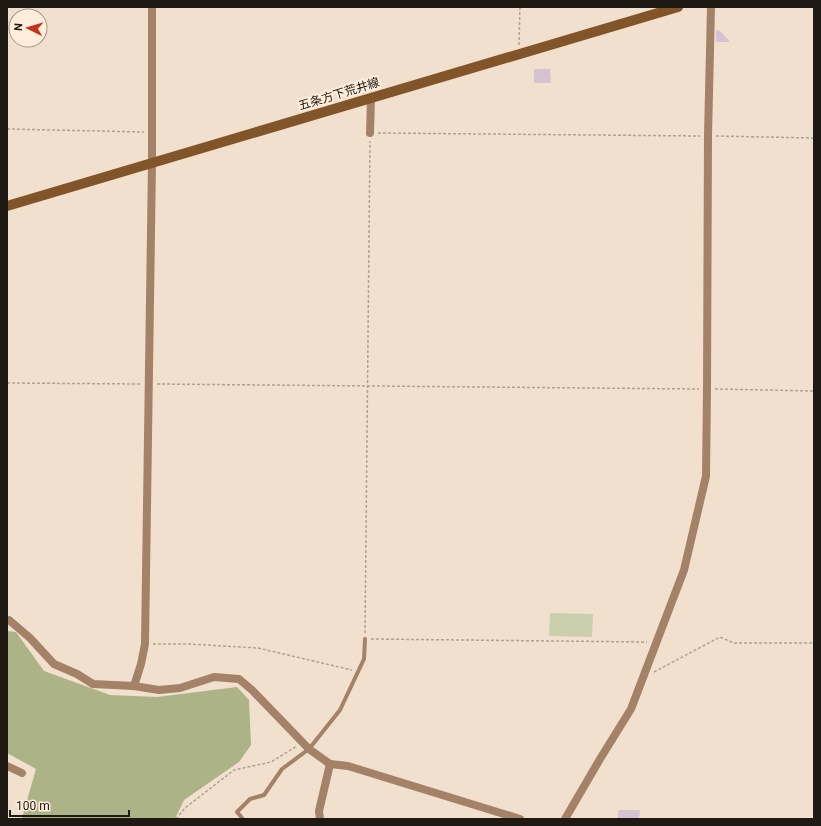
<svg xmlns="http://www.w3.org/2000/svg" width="821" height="826" font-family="Roboto,'Noto Sans JP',sans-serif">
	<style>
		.green { fill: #cad0ac }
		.forest { fill: #acb386 }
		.building { fill: #d5c2d3 }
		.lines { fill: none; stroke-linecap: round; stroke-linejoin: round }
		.path { stroke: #afa293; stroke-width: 1.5; stroke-dasharray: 3 2; stroke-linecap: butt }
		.lane { stroke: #a38268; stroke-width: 4 }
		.street { stroke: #a38268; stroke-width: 8 }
		.secondary { stroke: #82542a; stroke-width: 10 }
		.labels { text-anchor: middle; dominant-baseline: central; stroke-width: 4; stroke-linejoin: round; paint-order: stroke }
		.street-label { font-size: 12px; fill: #1f1913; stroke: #feeddb }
	</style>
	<rect width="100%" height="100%" fill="#f1e0ce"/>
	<!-- green -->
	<path class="green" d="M550,613L593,614L592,637L549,636Z"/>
	<!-- forest -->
	<path class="forest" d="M7,631L16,632L44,671L110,695L157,697L237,687L249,700L251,745L239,762L184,800L175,819H20L22,818L36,769L7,753Z"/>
	<!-- building -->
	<g class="building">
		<path d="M716,30L720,31L730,42H716Z"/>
		<path d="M534,69H550L551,83H534Z"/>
		<path d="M618,810H640L639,819H618Z"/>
	</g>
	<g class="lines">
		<!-- path -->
		<g class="path">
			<path d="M519,45L520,7"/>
			<path d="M7,129L144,132"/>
			<path d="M378,133L700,136"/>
			<path d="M716,136L814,138"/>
			<path d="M7,383L141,384"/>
			<path d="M157,384L699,389"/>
			<path d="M715,389L814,391"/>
			<path d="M365,633L370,141"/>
			<path d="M371,639L647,642"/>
			<path d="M153,644H189L258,648L352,670"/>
			<path d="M654,672L720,637L734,643H814"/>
			<path d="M176,819L185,808L234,770L271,762L297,746"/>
		</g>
		<!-- lane -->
		<path class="lane" d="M243,819L237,812L250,799L264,795L282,769L309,749L340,710L364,659L365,639"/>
		<!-- street -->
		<g class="street">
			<path d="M370,133L371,98"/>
			<path d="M7,621L9,620L30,638L54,664L77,674L93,684L134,686L159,690L180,688L214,677L239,679L252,690L309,749L330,764L348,766L520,819"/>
			<path d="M134,686L141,664L145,644L152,163V7"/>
			<path d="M7,766L22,773"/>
			<path d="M320,819L319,811L330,764"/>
			<path d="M565,819L600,759L631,709L684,570L706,476L707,389L708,136L711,7"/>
		</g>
		<!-- secondary -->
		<path class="secondary" d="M7,206L678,7"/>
	</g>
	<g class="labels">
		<!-- street labels -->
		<g class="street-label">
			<text transform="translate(339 94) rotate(-17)">五条方下荒井線</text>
		</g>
	</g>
	<!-- border -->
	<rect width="821" height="826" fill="none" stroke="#1f1913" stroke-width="16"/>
	<!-- north arrow -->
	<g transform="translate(28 28) rotate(275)"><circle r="19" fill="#feeddb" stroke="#a5988b"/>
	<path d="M0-3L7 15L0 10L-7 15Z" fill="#c0341f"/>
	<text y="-6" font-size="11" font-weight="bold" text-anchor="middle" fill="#1f1913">N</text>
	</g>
	<!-- scale -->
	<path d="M10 810v6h119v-6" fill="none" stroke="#1f1913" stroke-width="2"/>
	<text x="16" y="810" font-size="12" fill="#1f1913" stroke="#feeddb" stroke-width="3" paint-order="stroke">100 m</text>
</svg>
